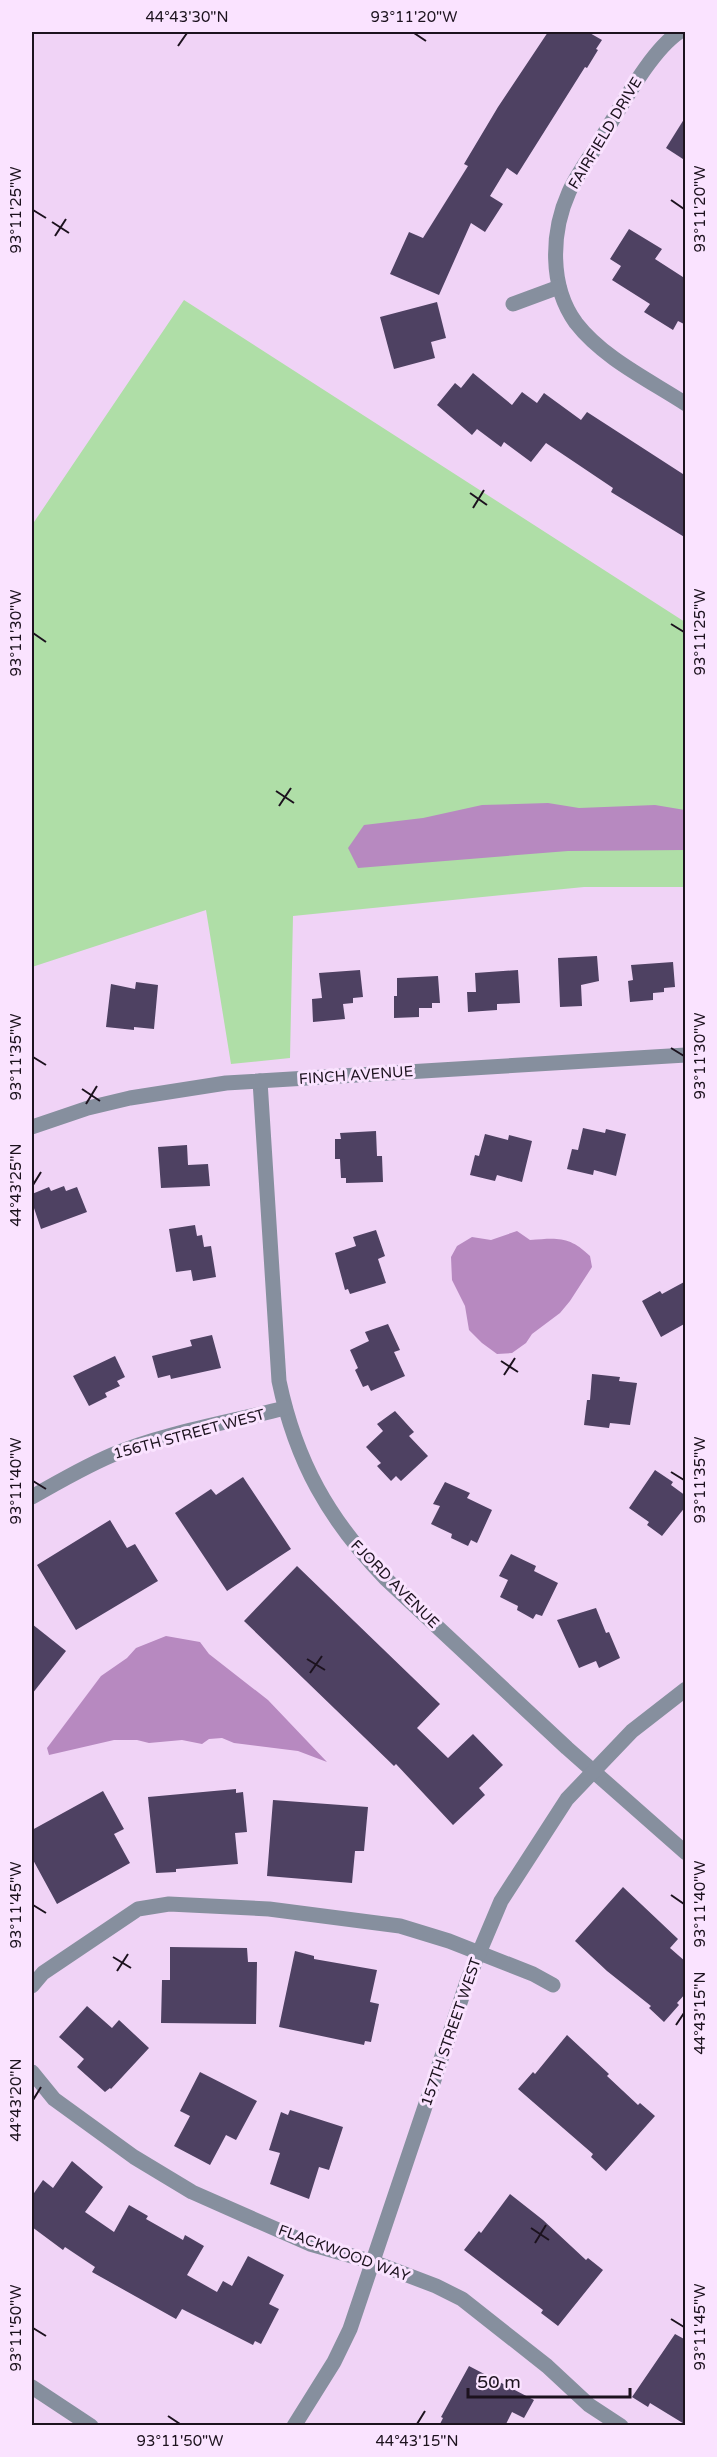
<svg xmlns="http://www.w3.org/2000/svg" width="717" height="2457" font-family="'Varela Round',sans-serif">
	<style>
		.green { fill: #afdea7 }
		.water { fill: #b789c0 }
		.building { fill: #4e4162 }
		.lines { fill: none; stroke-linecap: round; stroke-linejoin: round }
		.minor { stroke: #868f9e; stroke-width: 15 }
		.ticks { fill: none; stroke: #1c121e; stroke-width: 2 }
		.labels { text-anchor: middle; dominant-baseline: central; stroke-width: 6; stroke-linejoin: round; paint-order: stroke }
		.street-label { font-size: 15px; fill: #1c121e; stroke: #fae3ff }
		.neatline { fill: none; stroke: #1c121e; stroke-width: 2 }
		.ticks-label { font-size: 15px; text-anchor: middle; fill: #1c121e }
	</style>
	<rect width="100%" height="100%" fill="#f0d3f6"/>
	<!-- green -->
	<path class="green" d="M184,300L685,622V887H584L293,916L290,1058L231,1064L206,910L32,967V525Z"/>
	<!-- water -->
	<g class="water">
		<path d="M548,803L579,808L655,805L685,810V850L568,851L358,868L348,848L364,825L423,818L482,805Z"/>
		<path d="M517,1231L530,1240C558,1238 569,1236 590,1256L592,1267L570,1301L560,1313L532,1334L526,1343L512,1353L497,1354L482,1343L469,1330L465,1306L452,1280L451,1257L457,1246L472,1237L491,1240Z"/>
		<path d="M166,1636L200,1642L209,1654L268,1700L327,1762L298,1751L234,1743L222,1738L209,1739L202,1744L182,1740L149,1743L137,1740H114L49,1755L47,1748L101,1676L127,1658L136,1648Z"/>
	</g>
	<!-- building -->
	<g class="building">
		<path d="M548,32H588L602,40L596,49L598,50L587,68L585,67L517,175L507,168L490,196L503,204L485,232L471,223L439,295L390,274L409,232L423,238L468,166L464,164L498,107Z"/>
		<path d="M686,116V161L666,148Z"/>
		<path d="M629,229L662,249L655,259L686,279V325L678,321L673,330L644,312L650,304L612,280L621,266L610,259Z"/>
		<path d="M437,302L446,338L431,342L435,358L394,369L380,317Z"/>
		<path d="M473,373L512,405L522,392L537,403L544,393L581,420L587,412L686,476V538L611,492L613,488L546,443L531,462L504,442L501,447L477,429L472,435L437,405L455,383L461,388Z"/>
		<path d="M597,956L599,981L581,985L582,1006L560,1007L558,958Z"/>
		<path d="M673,962L675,987L664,988V992L653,993V1000L630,1002L628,981L633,980L631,965Z"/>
		<path d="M360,970L363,997L353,998V1003L343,1004L345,1019L313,1022L312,999L322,998L319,973Z"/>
		<path d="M518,970L520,1003L497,1004V1010L468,1012L467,992H476L475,973Z"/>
		<path d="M438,976L440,1003H432V1008H419V1017L394,1018V996H397V978Z"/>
		<path d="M136,982L158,985L154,1029L134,1027V1030L106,1027L111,984L135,989Z"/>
		<path d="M583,1128L605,1133L606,1129L626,1134L616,1176L594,1170L593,1175L567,1169L572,1149L578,1150Z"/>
		<path d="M376,1131L377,1156H382L383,1182L346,1183V1178H341L340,1159H335V1139H341L340,1133Z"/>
		<path d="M485,1134L508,1140L509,1135L532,1141L522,1182L497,1175L495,1181L470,1175L475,1155L479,1156Z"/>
		<path d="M187,1145L188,1165L208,1164L210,1186L161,1188L158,1147Z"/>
		<path d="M64,1186L66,1191L77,1187L87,1212L41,1229L32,1202V1194L49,1187L51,1191Z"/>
		<path d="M195,1225L197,1236L202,1235L204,1247L211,1246L216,1277L193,1281L191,1270L176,1272L169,1229Z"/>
		<path d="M376,1230L385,1256L378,1259L386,1283L350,1294L348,1289L345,1290L335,1253L356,1246L353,1237Z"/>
		<path d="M686,1281V1323L661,1337L642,1301L660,1291L662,1294Z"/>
		<path d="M388,1324L400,1350L394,1352L405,1376L371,1391L368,1385L363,1387L355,1370L358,1368L350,1350L369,1341L365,1332Z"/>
		<path d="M212,1335L221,1368L171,1379L170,1375L158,1378L152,1356L192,1346L190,1340Z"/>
		<path d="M115,1356L125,1377L117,1381L120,1386L105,1393L107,1397L89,1406L73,1376Z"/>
		<path d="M592,1374L620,1377L619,1381L637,1383L630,1425L610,1423L609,1428L584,1425L587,1400H590Z"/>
		<path d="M395,1411L414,1432L409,1436L428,1456L401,1481L396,1476L391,1481L377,1466L381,1463L366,1447L383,1431L377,1424Z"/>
		<path d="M655,1470L673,1482L671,1485L686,1496V1506L662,1536L647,1525L649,1522L629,1508Z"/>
		<path d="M243,1477L291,1549L227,1591L175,1513L211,1489L216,1495Z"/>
		<path d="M445,1482L470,1493L467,1498L492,1510L477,1543L471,1540L468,1546L451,1538L452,1534L431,1524L440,1506L433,1504Z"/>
		<path d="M110,1520L127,1548L135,1544L158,1581L76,1630L37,1565Z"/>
		<path d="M511,1554L536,1566L534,1571L558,1583L542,1616L536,1614L533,1619L517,1610L518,1606L500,1597L508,1580L499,1576Z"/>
		<path d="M297,1566L440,1704L417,1728L448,1758L473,1734L503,1765L479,1788L485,1795L453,1825L396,1764L394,1766L244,1621Z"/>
		<path d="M596,1608L606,1633L609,1632L620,1658L599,1668L596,1661L579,1668L557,1620Z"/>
		<path d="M32,1624L66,1651L32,1694Z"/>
		<path d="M236,1789V1793L243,1792L247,1832L235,1833L238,1864L176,1869V1872L156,1873L148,1797Z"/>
		<path d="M103,1791L124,1829L114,1834L130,1863L57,1904L32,1858V1830Z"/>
		<path d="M273,1800L368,1807L364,1851H355L352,1883L267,1876Z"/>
		<path d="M623,1887L678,1939L670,1948L686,1962V1993L677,2003L679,2005L664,2022L649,2008L651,2006L607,1971L575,1941Z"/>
		<path d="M170,1947L247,1948L248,1962H257L256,2024L161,2023L162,1980H170Z"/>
		<path d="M295,1951L314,1956V1959L377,1970L370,2002L379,2004L371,2042L365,2041L364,2045L279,2027Z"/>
		<path d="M87,2006L112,2028L119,2020L149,2048L111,2089L110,2088L105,2092L77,2067L84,2059L59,2037Z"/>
		<path d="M567,2035L609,2074L607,2076L638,2105L640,2103L655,2116L606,2171L591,2157L593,2154L518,2089L533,2072L535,2074Z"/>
		<path d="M200,2072L257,2101L236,2140L226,2135L210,2165L174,2146L190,2116L180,2111Z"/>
		<path d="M290,2110L343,2127L329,2170L319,2167L309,2199L270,2184L280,2153L269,2150L281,2112L288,2115Z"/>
		<path d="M72,2161L103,2187L85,2212L114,2232L129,2205L148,2216L146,2219L183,2240L185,2235L204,2246L187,2275L217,2292L223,2281L232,2286L248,2256L284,2275L269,2304L279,2309L261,2344L255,2341L253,2345L182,2309L176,2319L92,2272L95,2267L65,2247L63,2250L32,2227V2196L43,2180L53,2188Z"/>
		<path d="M510,2194L543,2220L586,2260L588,2258L603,2270L558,2326L541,2313L543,2310L464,2250L479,2231L481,2233Z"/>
		<path d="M675,2334L686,2340V2425L650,2403L648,2407L632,2397Z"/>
		<path d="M469,2366L534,2400L524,2418L512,2412L505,2426H439L443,2418L441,2417Z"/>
	</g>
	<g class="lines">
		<!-- minor -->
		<g class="minor">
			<path d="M679,32C650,52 623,104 604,134C593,153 578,172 569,192C551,232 549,286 576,323C603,358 649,380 686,404"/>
			<path d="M513,304L559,287"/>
			<path d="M260,1081L279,1381C296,1462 329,1520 386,1579L567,1748L686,1853"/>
			<path d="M32,1127L88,1108L130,1098L226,1083L686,1055"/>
			<path d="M32,1497C58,1482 84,1467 112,1455C163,1433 231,1422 285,1408"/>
			<path d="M32,1986L43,1973L138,1909L169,1904L269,1909L400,1926L449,1941L533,1974L553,1985"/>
			<path d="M32,2072L54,2099L134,2157L192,2192L310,2244L373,2262L436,2286L462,2299L547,2366L589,2405L621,2426"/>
			<path d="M32,2387L91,2426"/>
			<path d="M294,2426L334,2362L350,2329L468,1979L501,1901L567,1799L632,1731L686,1689"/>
		</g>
	</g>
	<!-- ticks -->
	<path class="ticks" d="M414,33L426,41M178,46L187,33M671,200L684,209M33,210L46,218M52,222L69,233M55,236L66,219M470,493L487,505M473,508L484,490M671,624L684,632M33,633L46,642M276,791L294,803M279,806L291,788M671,1048L684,1056M33,1057L46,1065M82,1089L100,1101M86,1104L97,1086M33,1185L41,1172M501,1361L518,1372M504,1375L515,1358M671,1472L684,1480M33,1481L46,1489M307,1659L325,1670M310,1673L322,1656M671,1895L684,1904M33,1905L46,1913M113,1957L131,1968M117,1971L128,1954M676,2025L684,2013M33,2100L41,2087M531,2228L549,2240M535,2243L546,2225M671,2319L684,2327M33,2328L46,2336M168,2416L180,2424M417,2424L425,2411"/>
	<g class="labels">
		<!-- street labels -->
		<g class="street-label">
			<text transform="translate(605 133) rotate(-59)">FAIRFIELD DRIVE</text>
			<text transform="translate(356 1075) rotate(-4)">FINCH AVENUE</text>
			<text transform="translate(189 1434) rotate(-15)">156TH STREET WEST</text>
			<text transform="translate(395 1584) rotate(45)">FJORD AVENUE</text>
			<text transform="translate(451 2032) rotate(-71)">157TH STREET WEST</text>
			<text transform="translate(344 2253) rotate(20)">FLACKWOOD WAY</text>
		</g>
	</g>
	<!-- border -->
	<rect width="717" height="2457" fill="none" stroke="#fae3ff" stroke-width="66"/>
	<!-- scale -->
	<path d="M468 2388v9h162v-9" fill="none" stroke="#1c121e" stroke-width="3"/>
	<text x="477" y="2388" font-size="18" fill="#1c121e" stroke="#fae3ff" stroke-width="4.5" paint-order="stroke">50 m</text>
	<rect x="33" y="33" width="651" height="2391" class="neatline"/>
	<g class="ticks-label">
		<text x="187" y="22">44°43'30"N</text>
		<text x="414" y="22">93°11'20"W</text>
		<text transform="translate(700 209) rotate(-90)" y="5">93°11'20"W</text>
		<text transform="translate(16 210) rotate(-90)" y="5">93°11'25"W</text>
		<text transform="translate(700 632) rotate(-90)" y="5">93°11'25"W</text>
		<text transform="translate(16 633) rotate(-90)" y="5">93°11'30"W</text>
		<text transform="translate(700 1056) rotate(-90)" y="5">93°11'30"W</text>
		<text transform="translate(16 1057) rotate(-90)" y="5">93°11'35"W</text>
		<text transform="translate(16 1185) rotate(-90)" y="5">44°43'25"N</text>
		<text transform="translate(700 1480) rotate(-90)" y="5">93°11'35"W</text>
		<text transform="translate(16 1481) rotate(-90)" y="5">93°11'40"W</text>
		<text transform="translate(700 1904) rotate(-90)" y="5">93°11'40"W</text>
		<text transform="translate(16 1905) rotate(-90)" y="5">93°11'45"W</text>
		<text transform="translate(700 2013) rotate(-90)" y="5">44°43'15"N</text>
		<text transform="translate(16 2100) rotate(-90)" y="5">44°43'20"N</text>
		<text transform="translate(700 2327) rotate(-90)" y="5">93°11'45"W</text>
		<text transform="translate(16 2328) rotate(-90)" y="5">93°11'50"W</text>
		<text x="180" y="2446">93°11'50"W</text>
		<text x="417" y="2446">44°43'15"N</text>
	</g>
</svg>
